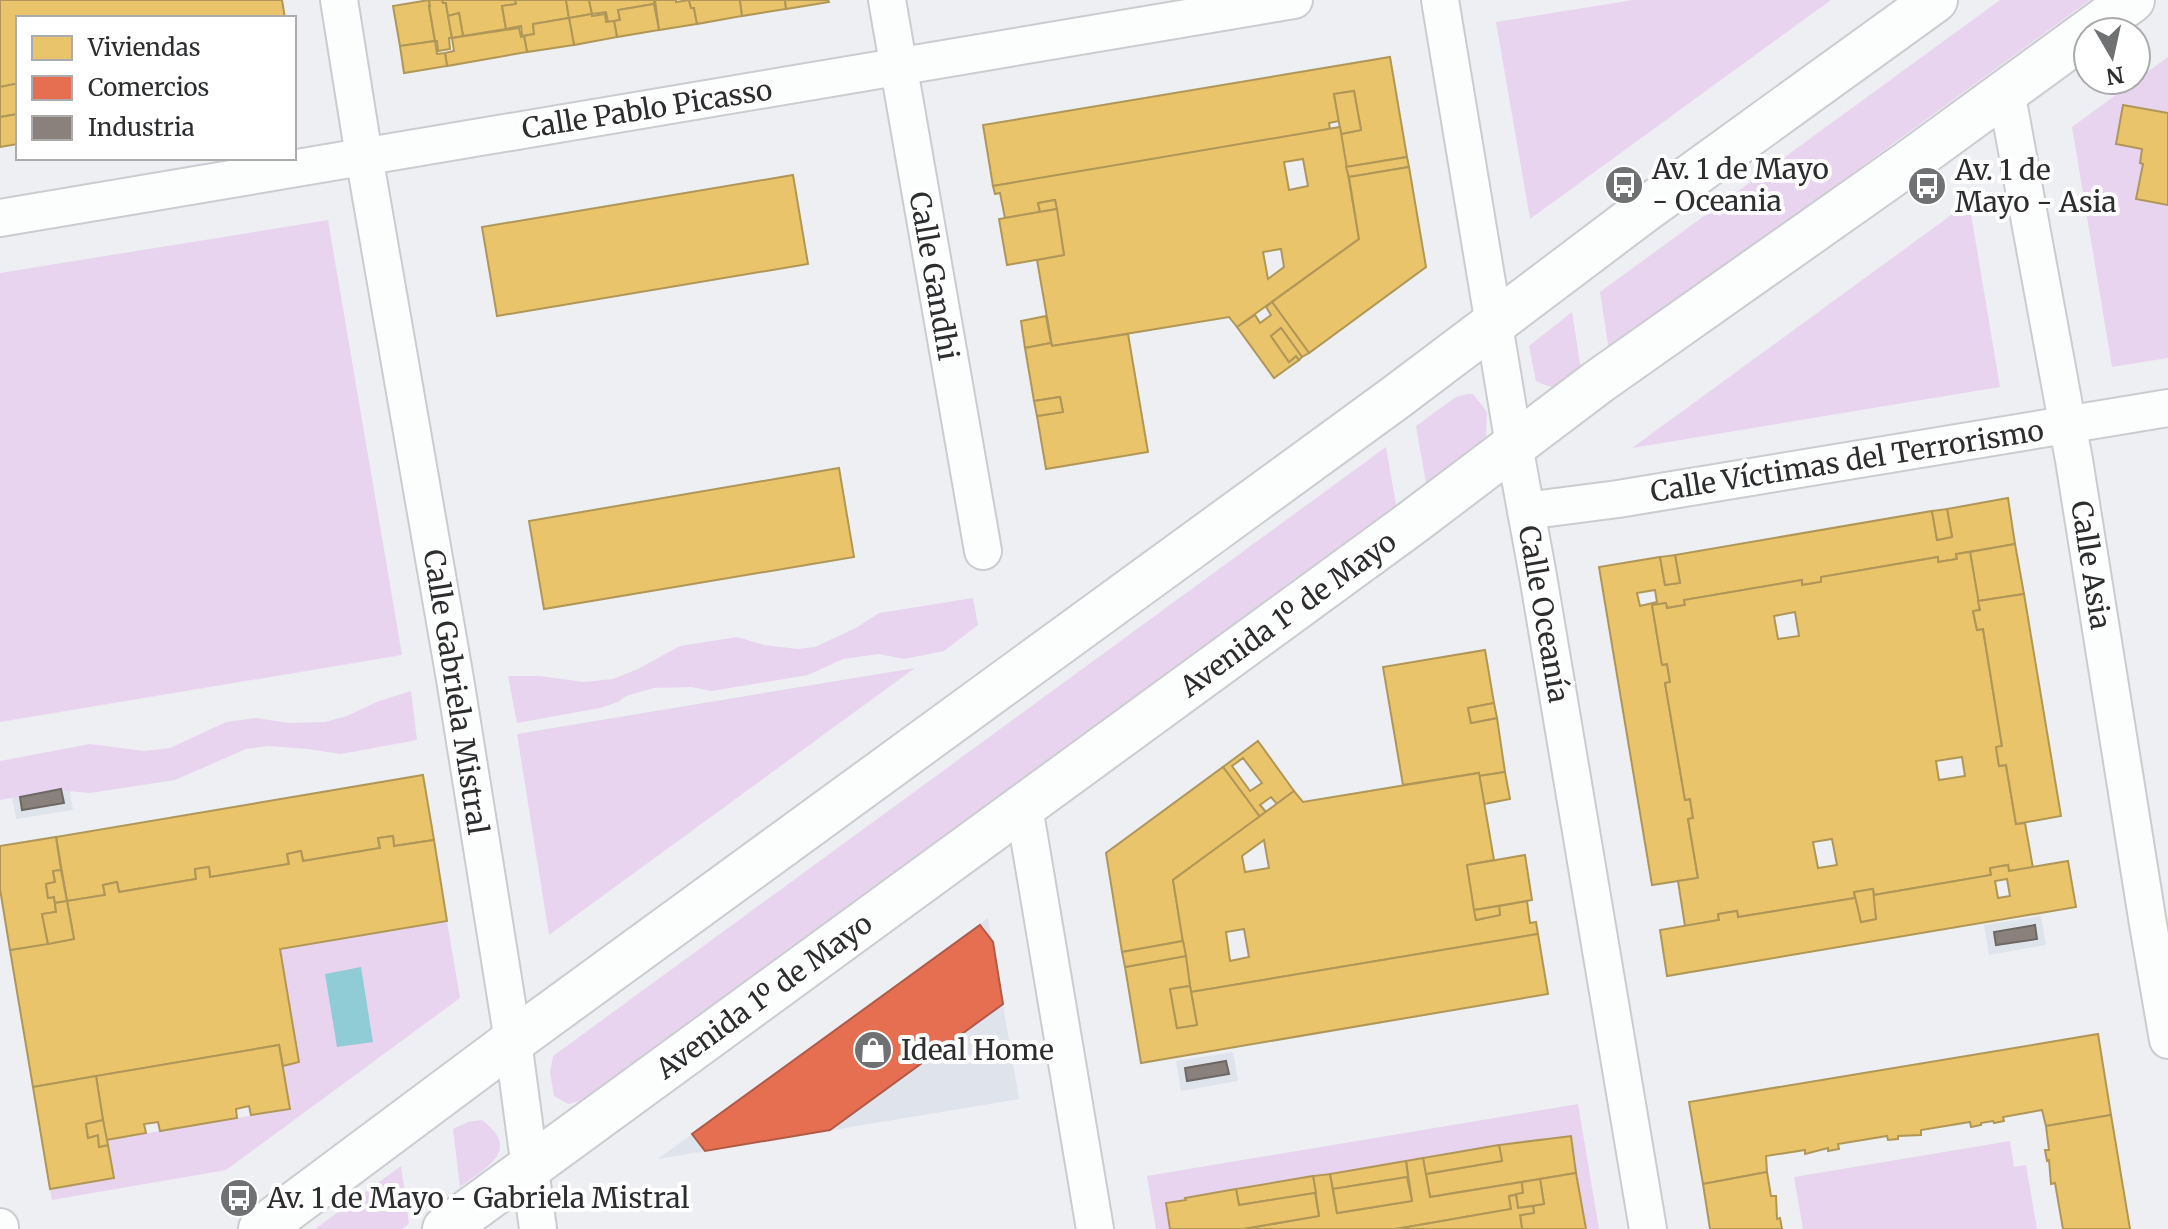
<svg xmlns="http://www.w3.org/2000/svg" width="2168" height="1229" font-family="Merriweather,serif">
	<style>
		.built { fill: #dfe3eb }
		.green { fill: #e9d4f0 }
		.water { fill: #90ccd6 }
		.homes { fill: #e9c46a; stroke: #b09758; stroke-width: 2; fill-rule: evenodd }
		.shops { fill: #e76f51; stroke: #af5b47; stroke-width: 2 }
		.industry { fill: #8a817c; stroke: #6e6865; stroke-width: 2 }
		.lines { fill: none; stroke-linecap: round; stroke-linejoin: round }
		.street-casing { stroke: #cbcccf; stroke-width: 40 }
		.secondary-casing { stroke: #cbcccf; stroke-width: 48 }
		.street { stroke: #fcfdfd; stroke-width: 36 }
		.secondary { stroke: #fcfdfd; stroke-width: 44 }
		.labels { text-anchor: middle; dominant-baseline: central; stroke-width: 8; stroke-linejoin: round; paint-order: stroke }
		.street-label { font-size: 28px; fill: #2c2d2f; stroke: #fff }
		.poi-label { font-size: 28px; fill: #2c2d2f; stroke: #fff; text-anchor: start }
	</style>
	<rect width="100%" height="100%" fill="#edeff2"/>
	<!-- built -->
	<g class="built">
		<path d="M68,780L73,810L16,819L11,790Z"/>
		<path d="M2041,916L2046,945L1989,955L1984,925Z"/>
		<path d="M988,918L1019,1099L658,1159L692,1134Z"/>
		<path d="M1233,1052L1238,1081L1181,1091L1176,1061Z"/>
	</g>
	<!-- green -->
	<g class="green">
		<path d="M1633,0H1831L1530,219L1496,22Z"/>
		<path d="M2000,0H2090L1609,351L1600,292Z"/>
		<path d="M2168,57V358L2112,367L2072,127Z"/>
		<path d="M1969,202L2000,387L1632,448Z"/>
		<path d="M328,220L402,655L0,722V273Z"/>
		<path d="M1572,312L1581,370C1562,384 1559,393 1536,381L1529,346Z"/>
		<path d="M1467,394H1473L1487,412L1486,436L1481,444L1426,483L1416,426L1456,397Z"/>
		<path d="M1386,447L1396,505L580,1101L568,1104L554,1096L550,1072L553,1056Z"/>
		<path d="M973,598L978,625L944,651L904,659L879,654L843,659L808,675L712,691L691,687L654,688L626,696L618,702L600,708L517,723L508,676H539L584,682L613,679L638,669L680,646L737,637L764,645L797,649L815,647L856,628L879,613Z"/>
		<path d="M915,668L549,935L517,734Z"/>
		<path d="M411,691L417,740L341,754L307,749L268,746L246,749L175,780L90,793L57,790L0,800V761L90,744L144,751L170,748L226,722L256,718L288,723L325,722L347,716L379,701Z"/>
		<path d="M447,921L460,998L226,1170L52,1200L50,1189L114,1178L107,1140L290,1109L283,1066L299,1062L280,949Z"/>
		<path d="M1578,1104L1599,1229H1156L1147,1176Z"/>
		<path d="M482,1120C522,1150 487,1167 460,1187L453,1129L468,1122Z"/>
		<path d="M2010,1141L2014,1167L2026,1165L2037,1229H1803L1794,1177Z"/>
		<path d="M401,1166L409,1223L402,1229H315Z"/>
	</g>
	<!-- water -->
	<path class="water" d="M361,967L373,1042L337,1047L325,974Z"/>
	<!-- homes -->
	<g class="homes">
		<path d="M0,0H282L285,18H18V84L0,87Z"/>
		<path d="M429,0L430,6H429L435,41L400,46L393,6Z"/>
		<path d="M429,0H442L443,3H446L452,38H449L450,49L438,51L437,41H435L429,6H430Z"/>
		<path d="M442,0H515L516,4L502,6L506,29L463,36L459,13L448,16L446,3H443Z"/>
		<path d="M515,0H566L569,18L533,24L534,34L522,36L521,26L506,29L502,6L516,4Z"/>
		<path d="M566,0H589L592,14L569,18Z"/>
		<path d="M589,0H654V4L618,10L620,20L608,22L606,12L592,14Z"/>
		<path d="M655,0H676V2L689,0L691,8H694L697,24L659,30Z"/>
		<path d="M689,0H740L742,16L697,24L694,8H691Z"/>
		<path d="M740,0H785L786,9L742,16Z"/>
		<path d="M785,0H828L829,2L786,9Z"/>
		<path d="M654,4L659,30L617,37L614,21L620,20L618,10Z"/>
		<path d="M459,13L463,36L452,38L448,16Z"/>
		<path d="M592,14V16L605,14L606,22L614,21L617,37L574,45L569,18Z"/>
		<path d="M569,18L574,45L527,52L524,36L534,34L533,24Z"/>
		<path d="M519,28L521,37L524,36L527,52L447,66L445,53L454,51L452,38Z"/>
		<path d="M435,41L437,54L445,53L447,66L404,73L400,46Z"/>
		<path d="M1390,57L1407,157L1346,167L1341,134L1361,130L1354,91L1334,94L1339,121L1329,123L1330,130L993,186L983,125Z"/>
		<path d="M14,84H18V114L0,117V87Z"/>
		<path d="M1354,91L1361,130L1341,134L1334,94Z"/>
		<path d="M2123,105L2168,113V205L2136,199L2143,164L2140,163L2142,149L2116,144Z"/>
		<path d="M18,114V144L0,147V117Z"/>
		<path d="M1340,127L1359,239L1237,327L1229,317L1052,346L1037,260L1064,255L1055,200L1038,203L1040,212L1005,218L1000,193L995,194L993,186ZM1303,159L1308,186L1289,190L1284,162ZM1281,249L1284,267L1268,279L1263,252Z"/>
		<path d="M1407,157L1409,167L1349,177L1346,167Z"/>
		<path d="M1409,167L1426,267L1309,353L1272,302L1359,239L1349,177Z"/>
		<path d="M793,175L808,264L497,316L482,227Z"/>
		<path d="M1055,200L1057,209L1040,212L1038,203Z"/>
		<path d="M1057,209L1064,255L1007,265L999,219Z"/>
		<path d="M1272,302L1309,353L1302,357L1281,328L1271,336L1289,362L1296,356L1299,360L1274,378L1237,327L1255,315L1260,323L1271,315L1266,307Z"/>
		<path d="M1046,316L1051,343L1025,348L1021,321Z"/>
		<path d="M1281,328L1302,357L1299,360L1296,356L1289,362L1271,336Z"/>
		<path d="M1128,334L1148,452L1046,469L1037,416L1063,412L1060,397L1034,401L1025,348L1051,343L1052,346Z"/>
		<path d="M1060,397L1063,412L1037,416L1034,401Z"/>
		<path d="M839,468L854,557L544,609L529,521Z"/>
		<path d="M2008,498L2015,544L1956,554L1957,559L1938,562V557L1821,577V582L1802,585V580L1684,600L1685,605L1667,608L1666,603L1652,605L1662,665L1667,664L1670,682L1665,683L1685,800L1690,799L1693,818L1688,819L1698,878L1652,885L1599,567L1660,557L1665,585L1680,583L1675,555L1932,511L1937,540L1952,537L1947,509ZM1655,590L1657,602L1640,606L1637,593Z"/>
		<path d="M1947,509L1952,537L1937,540L1932,511Z"/>
		<path d="M2015,544L2024,594L1978,601L1970,552Z"/>
		<path d="M1970,552L1980,610L1973,611L1977,630L1983,629L2002,746L1996,747L1999,766L2006,765L2016,824L2025,823L2033,868L2009,871L2008,865L1990,868L1991,875L1874,895L1873,889L1854,892L1855,898L1738,917L1737,911L1718,914L1719,920L1685,926L1678,881L1698,878L1688,819L1693,818L1690,799L1685,800L1665,683L1670,682L1667,664L1662,665L1652,605L1666,603L1667,608L1685,605L1684,600L1802,580V585L1821,582V577L1938,557V562L1957,559L1956,554ZM1795,612L1799,636L1778,639L1774,616ZM1962,757L1965,776L1939,780L1936,761ZM1832,839L1837,865L1818,868L1813,842Z"/>
		<path d="M1675,555L1680,583L1665,585L1660,557Z"/>
		<path d="M2024,594L2061,816L2016,824L2006,765L1999,766L1996,747L2002,746L1983,629L1977,630L1973,611L1980,610L1978,601Z"/>
		<path d="M1485,650L1494,703L1468,708L1471,723L1497,718L1505,772L1479,776V773L1403,785L1383,667Z"/>
		<path d="M1494,703L1497,718L1471,723L1468,708Z"/>
		<path d="M1258,741L1294,791L1277,804L1271,797L1260,805L1266,812L1260,817L1223,767ZM1243,758L1262,783L1250,791L1232,766Z"/>
		<path d="M1223,767L1260,817L1173,880L1183,941L1122,952L1106,853Z"/>
		<path d="M1505,772L1510,799L1484,804L1479,776Z"/>
		<path d="M1479,773L1494,860L1467,865L1476,920L1500,915L1499,906L1527,901L1530,923L1536,922L1538,934L1191,992L1173,880L1294,791L1303,802ZM1264,840L1269,868L1245,872L1242,856ZM1244,929L1249,957L1230,961L1226,932Z"/>
		<path d="M423,775L434,840L394,846L393,836L378,838L380,848L303,861L301,851L287,854L289,864L210,877L209,867L195,869L196,879L119,892L117,882L103,885L105,895L67,901L56,837Z"/>
		<path d="M393,836L394,846L434,840L447,921L280,949L299,1062L283,1066L279,1045L33,1087L10,950L74,939L67,901L105,895L103,885L117,882L119,892L196,879L195,869L209,867L210,877L289,864L287,854L301,851L303,861L380,848L378,838Z"/>
		<path d="M56,837L61,870L53,871L55,882L46,884L48,898L54,897L56,912L42,914L48,944L10,950L0,889V846Z"/>
		<path d="M1525,855L1532,900L1474,910L1467,865Z"/>
		<path d="M2068,861L2076,907L1667,976L1660,930L1719,920L1718,914L1737,911L1738,917L1855,898H1857L1861,922L1876,919L1872,896L1874,895L1991,875L1990,868L2008,865L2009,871ZM2007,879L2010,896L1998,898L1995,881Z"/>
		<path d="M61,870L67,901L55,903L54,897L48,898L46,884L55,882L53,871Z"/>
		<path d="M1873,889L1876,919L1861,922L1854,892Z"/>
		<path d="M67,901L74,939L48,944L42,914L56,912L55,903Z"/>
		<path d="M1499,906L1500,915L1476,920L1474,910Z"/>
		<path d="M1538,934L1548,994L1141,1063L1125,967L1186,956L1190,986L1170,989L1177,1028L1197,1025L1191,992Z"/>
		<path d="M1183,941L1186,956L1125,967L1122,952Z"/>
		<path d="M1190,986L1197,1025L1177,1028L1170,989Z"/>
		<path d="M2098,1034L2111,1115L2046,1126L2042,1110L2003,1117L2004,1121L1994,1123L1993,1121L1981,1123V1125L1971,1127L1970,1122L1921,1130V1135L1898,1136V1139L1888,1140L1887,1136L1838,1144L1839,1149L1828,1151V1148L1805,1154V1150L1766,1156L1767,1172L1703,1184L1689,1102Z"/>
		<path d="M279,1045L290,1109L251,1115L249,1106L236,1109L237,1118L160,1131L158,1122L144,1124L146,1133L106,1140L96,1076Z"/>
		<path d="M96,1076L103,1120L86,1124L88,1138L98,1135L99,1147L108,1145L114,1178L50,1189L33,1087Z"/>
		<path d="M2111,1115L2130,1229H2063L2055,1183L2051,1184L2049,1160L2047,1161L2045,1150H2049L2046,1126Z"/>
		<path d="M103,1120L108,1145L99,1147L98,1135L88,1138L86,1124Z"/>
		<path d="M1571,1136L1576,1173L1430,1197L1426,1174L1502,1161L1499,1145Z"/>
		<path d="M1499,1145L1502,1161L1425,1174L1423,1158Z"/>
		<path d="M1423,1158L1430,1197L1522,1182L1523,1193L1509,1196L1511,1209L1396,1229H1243L1319,1216L1313,1176L1330,1174L1337,1213L1412,1201L1406,1161Z"/>
		<path d="M1406,1161L1408,1177L1333,1189L1330,1174Z"/>
		<path d="M1767,1172L1771,1196H1776L1777,1219L1780,1218L1782,1229H1710L1703,1184Z"/>
		<path d="M1576,1173L1586,1229H1522L1520,1215L1534,1213L1533,1206L1544,1204L1540,1179Z"/>
		<path d="M1313,1176L1316,1193L1239,1205L1236,1189Z"/>
		<path d="M1407,1177L1412,1201L1337,1213L1333,1189Z"/>
		<path d="M1540,1179L1544,1204L1518,1208L1516,1194L1523,1193L1522,1182Z"/>
		<path d="M1236,1189L1239,1205L1315,1193L1319,1216L1243,1229H1170L1166,1203L1186,1200L1185,1198Z"/>
		<path d="M1516,1195L1518,1208L1533,1206L1534,1213L1520,1215L1522,1229H1396L1511,1209L1509,1196Z"/>
	</g>
	<!-- shops -->
	<path class="shops" d="M980,925L993,942L1003,1004L830,1130L705,1151L692,1134Z"/>
	<!-- industry -->
	<g class="industry">
		<path d="M61,789L64,803L22,810L20,797Z"/>
		<path d="M2035,925L2037,939L1996,945L1994,932Z"/>
		<path d="M1226,1061L1229,1074L1187,1081L1185,1068Z"/>
	</g>
	<g class="lines">
		<!-- street casing -->
		<g class="street-casing">
			<g id="street">
				<path d="M339,0L364,156L455,679L513,1041L538,1229"/>
				<path d="M887,0L983,551"/>
				<path d="M1440,0L1514,445L1538,576L1648,1229"/>
				<path d="M2006,91L2074,460L2148,924L2168,1040"/>
				<path d="M0,218L1294,0"/>
				<path d="M1526,511L1618,499L2168,408"/>
				<path d="M1024,807L1095,1229"/>
				<path d="M0,1227V1229"/>
			</g>
		</g>
		<!-- secondary casing -->
		<g class="secondary-casing">
			<g id="secondary">
				<path d="M261,1229L513,1041L1395,398L1643,211L1935,0"/>
				<path d="M445,1229L1413,522L1598,382L1910,162L2132,0"/>
			</g>
		</g>
		<!-- street -->
		<use href="#street" class="street"/>
		<!-- secondary -->
		<use href="#secondary" class="secondary"/>
	</g>
	<!-- icons -->
	<defs>
		<g id="bus-disc" transform="scale(2)"><circle r="9.5" fill="#707173" stroke="#fff"/><path d="M-5-6H5V4H4V6H2V4H-2V6H-4V4H-5ZM-3.5-4V0h7V-4ZM-3.5 1.2v1.5H-2V1.2ZM2 1.2v1.5H3.5V1.2Z" fill="#fff"/></g>
		<g id="shop-disc" transform="scale(2)"><circle r="9.5" fill="#707173" stroke="#fff"/><path d="M-5-2.5h2.3a2.7 3.5 0 0 1 5.4 0H5L5.5 6h-11ZM-1.5-2.5h3a1.5 2.3 0 0 0-3 0Z" fill="#fff"/></g>
	</defs>
	<g fill-rule="evenodd">
		<use href="#bus-disc" x="1624" y="185"/>
		<use href="#bus-disc" x="1927" y="186"/>
		<use href="#shop-disc" x="873" y="1050"/>
		<use href="#bus-disc" x="239" y="1198"/>
	</g>
	<g class="labels">
		<!-- street labels -->
		<g class="street-label">
			<text transform="translate(647 109) rotate(-9)">Calle Pablo Picasso</text>
			<text transform="translate(934 276) rotate(80)">Calle Gandhi</text>
			<text transform="translate(1847 461) rotate(-9)">Calle Víctimas del Terrorismo</text>
			<text transform="translate(2091 565) rotate(81)">Calle Asia</text>
			<text transform="translate(1288 614) rotate(-36)">Avenida 1º de Mayo</text>
			<text transform="translate(1544 614) rotate(80)">Calle Oceanía</text>
			<text transform="translate(456 692) rotate(81)">Calle Gabriela Mistral</text>
			<text transform="translate(764 996) rotate(-36)">Avenida 1º de Mayo</text>
		</g>
		<!-- poi labels -->
		<g class="poi-label">
			<text x="1652" y="169">Av. 1 de Mayo<tspan x="1652" dy="32">- Oceania</tspan></text>
			<text x="1955" y="170">Av. 1 de<tspan x="1955" dy="32">Mayo - Asia</tspan></text>
			<text x="901" y="1050">Ideal Home</text>
			<text x="267" y="1198">Av. 1 de Mayo - Gabriela Mistral</text>
		</g>
	</g>
	<!-- legend -->
	<rect x="16" y="16" width="280" height="144" fill="#ffffff" stroke="#ababac" stroke-width="2"/>
	<rect x="32" y="36" width="40" height="24" fill="#e9c46a" stroke="#ababac" stroke-width="2"/>
	<text x="88" y="56" font-size="24" fill="#2c2d2f">Viviendas</text>
	<rect x="32" y="76" width="40" height="24" fill="#e76f51" stroke="#ababac" stroke-width="2"/>
	<text x="88" y="96" font-size="24" fill="#2c2d2f">Comercios</text>
	<rect x="32" y="116" width="40" height="24" fill="#8a817c" stroke="#ababac" stroke-width="2"/>
	<text x="88" y="136" font-size="24" fill="#2c2d2f">Industria</text>
	<!-- north arrow -->
	<g transform="translate(2112 56) rotate(171)"><circle r="38" fill="#ffffff" stroke="#ababac" stroke-width="2"/>
	<path d="M0-6L14 30L0 20L-14 30Z" fill="#707173"/>
	<text y="-12" font-size="22" font-weight="bold" text-anchor="middle" fill="#2c2d2f">N</text>
	</g>
</svg>
